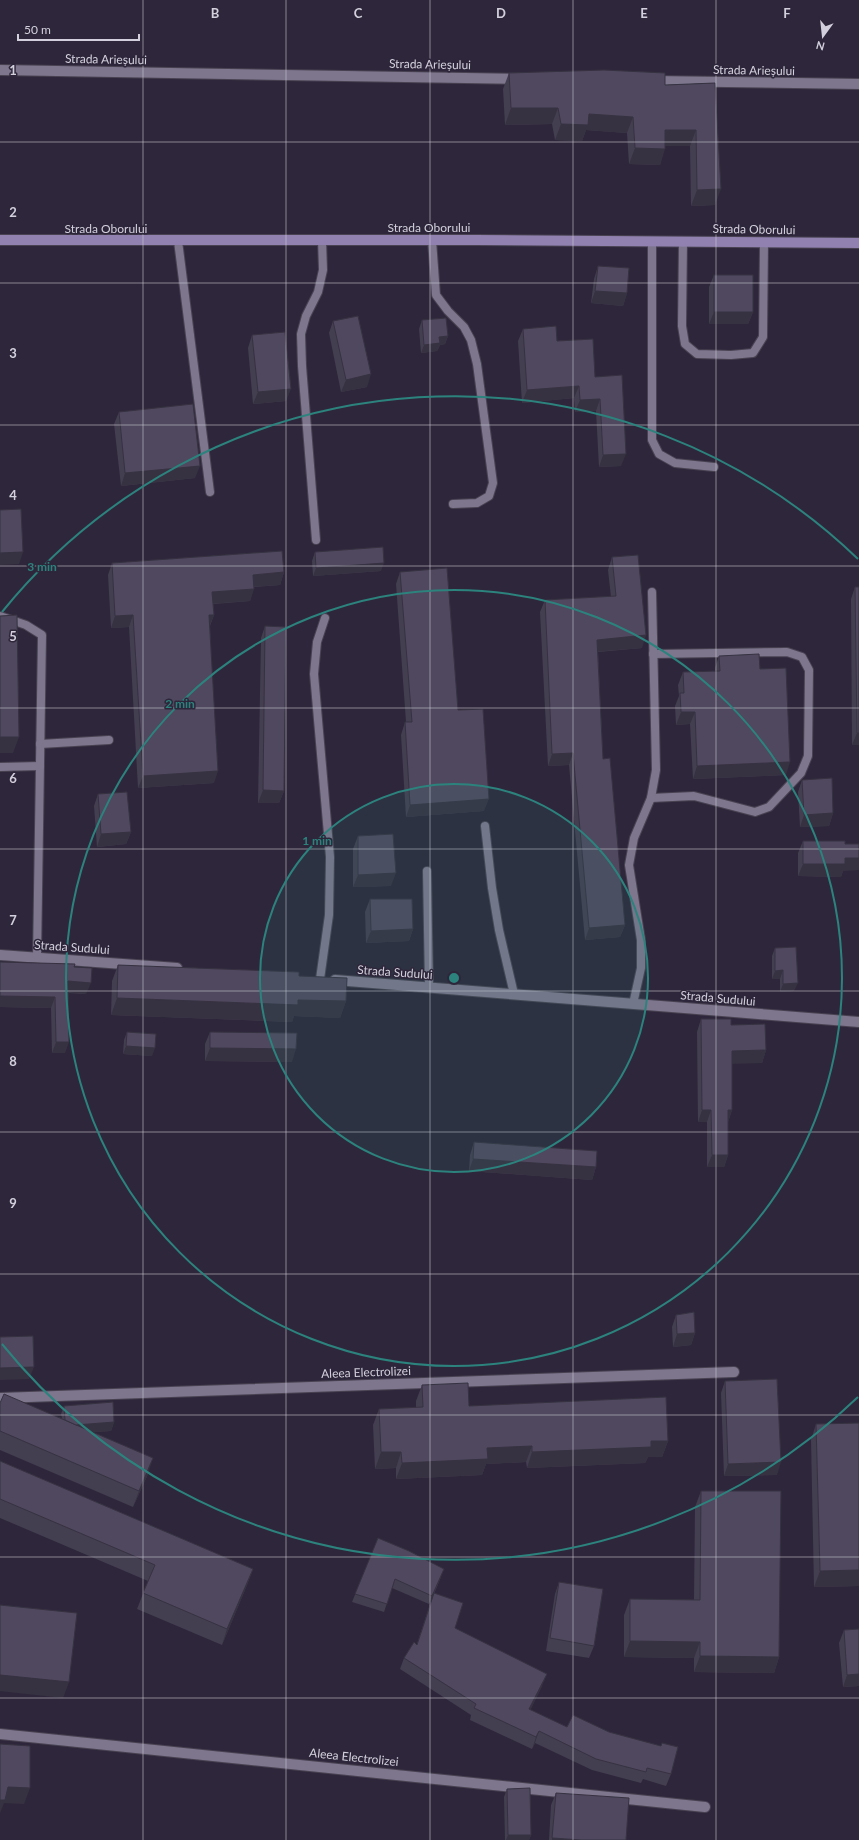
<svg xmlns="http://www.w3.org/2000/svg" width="859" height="1840" font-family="Lato,sans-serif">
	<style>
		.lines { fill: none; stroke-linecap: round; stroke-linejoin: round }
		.service-casing { stroke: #484252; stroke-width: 10 }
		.minor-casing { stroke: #484252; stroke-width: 12 }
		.primary-casing { stroke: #484252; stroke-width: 12 }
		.service { stroke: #7d768d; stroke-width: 8 }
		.minor { stroke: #7d768d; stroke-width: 10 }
		.primary { stroke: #9181b0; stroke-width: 10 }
		.wall { fill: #443e51 }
		.shaded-wall { fill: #373242 }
		.building { fill: #4f485e; stroke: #373242 }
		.grid { fill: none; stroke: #d3cfdc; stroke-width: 1; stroke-opacity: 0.55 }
		.ring { fill: none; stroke: #2c837e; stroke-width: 2 }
		.labels { text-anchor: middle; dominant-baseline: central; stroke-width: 3; stroke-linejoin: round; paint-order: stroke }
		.street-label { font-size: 12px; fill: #d3cfdc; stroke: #2e273b }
		.grid-label { font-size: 13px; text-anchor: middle; font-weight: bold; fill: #d3cfdc; stroke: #2e273b; stroke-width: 3; stroke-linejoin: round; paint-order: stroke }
		.centre { fill: #2c837e; stroke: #2e273b; stroke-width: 2 }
		.ring-label { font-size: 12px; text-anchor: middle; font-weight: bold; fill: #2c837e; stroke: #2e273b; stroke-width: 3; stroke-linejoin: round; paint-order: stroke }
	</style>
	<rect width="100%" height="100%" fill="#2e273b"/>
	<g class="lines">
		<!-- service casing -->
		<g class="service-casing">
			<g id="service">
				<path d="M432,240L436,295L448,311L464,327L471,340L477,364L493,483L489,496L477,503L453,504"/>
				<path d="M178,241L210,492"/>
				<path d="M652,241V440L659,454L675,463L714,467"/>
				<path d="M683,241L682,326L685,344L697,354L731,355L753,353L763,337L764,242"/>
				<path d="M316,540L302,366L301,334L306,316L318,292L323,270L322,240"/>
				<path d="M0,616L26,625L42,635L37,957"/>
				<path d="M40,744L109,740"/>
				<path d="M0,767L40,766"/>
				<path d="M651,798L694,796L755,812L769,807L801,773L808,756L809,670L802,657L787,652L653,654"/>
				<path d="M485,826L492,888L499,930L514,994"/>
				<path d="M427,871L429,987"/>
				<path d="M320,979L329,915L330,857L314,674L317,642L325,618"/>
				<path d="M633,1004L641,968V940L629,865L634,838L651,798L656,770L652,592"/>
			</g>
		</g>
		<!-- minor casing -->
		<g class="minor-casing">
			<g id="minor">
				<path d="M0,70L520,79"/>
				<path d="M652,81L859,84"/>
				<path d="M0,955L177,968"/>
				<path d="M335,980L859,1022"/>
				<path d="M0,1398L734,1372"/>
				<path d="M0,1734L705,1807"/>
			</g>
		</g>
		<!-- primary casing -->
		<g class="primary-casing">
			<path id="primary" d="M0,240H476L859,243"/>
		</g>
		<!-- service -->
		<use href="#service" class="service"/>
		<!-- minor -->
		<use href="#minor" class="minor"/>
		<!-- primary -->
		<use href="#primary" class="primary"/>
	</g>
	<!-- wall -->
	<g class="wall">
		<path d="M509,73L665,85L715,83V205L691,206L690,146H665L660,165L629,164L627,133L586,130L582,141L555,140L552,124L505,125L503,89Z"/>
		<path d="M598,266L627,293L623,306L591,303L594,279Z"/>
		<path d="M714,275L753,312L748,324H709V287Z"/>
		<path d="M422,320L448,336L445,344L440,345L437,351L421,353L419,329Z"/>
		<path d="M333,321L367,387L341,392L329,333Z"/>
		<path d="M523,329L557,341L595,377L621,466L599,467L596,411L575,412L574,398L522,403L518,341Z"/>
		<path d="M252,335L286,401L253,404L248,348Z"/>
		<path d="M119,412L195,478L121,486L114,424Z"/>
		<path d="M315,552L381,571L313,576L312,561Z"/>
		<path d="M612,557L642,648L598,652L603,759L625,925L620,937L585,940L569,765L548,766L540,612L545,600L611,597L608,570Z"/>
		<path d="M112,563L284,572L280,585L254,587L250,601L213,604L214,615L210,626L214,783L138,788L129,627L111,628L108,575Z"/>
		<path d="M400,572L458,710L484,811L406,817L401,735L405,722H406L396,584Z"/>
		<path d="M855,587L859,745H852L851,599Z"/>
		<path d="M265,626L284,791L279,803H258L261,638Z"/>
		<path d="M719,656L760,669L786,775L693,779L690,724L676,725L675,706L679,696L678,685L683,672L715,671V668Z"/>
		<path d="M802,780L833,813L829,826L800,827L798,792Z"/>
		<path d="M98,794L131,832L126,844L97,847L94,806Z"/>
		<path d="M358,836L391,886L353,887V849Z"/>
		<path d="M803,841L843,871L841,877L798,876V853Z"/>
		<path d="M370,899L413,929L409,941L366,943L365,912Z"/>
		<path d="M775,948L794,991L780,992V979H772V956Z"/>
		<path d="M118,965L299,976L346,1001L340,1018L294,1016L292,1022L111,1015L112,981Z"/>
		<path d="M74,967L86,994L68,993L65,1053H52L51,1008L0,1007Z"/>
		<path d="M701,1019L731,1025L766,1050L762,1063H732V1110L728,1122V1155L724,1167H707V1122H698L697,1032Z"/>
		<path d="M127,1032L152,1056L123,1054L124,1040Z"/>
		<path d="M210,1032L292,1062L205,1061V1044Z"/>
		<path d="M474,1142L596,1167L592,1180L469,1171L470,1155Z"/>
		<path d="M676,1315L695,1333L691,1345L673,1347L672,1327Z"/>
		<path d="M725,1381L777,1475L724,1476L721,1393Z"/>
		<path d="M422,1385L469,1406L668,1441L662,1457H648L645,1463L527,1468L526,1462L486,1464L482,1475L396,1479V1468L375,1469L373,1425L379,1409L416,1408V1401Z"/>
		<path d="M0,1403L62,1418L61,1414L64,1406L114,1422L111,1431L93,1432L148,1474L133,1507L0,1450Z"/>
		<path d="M816,1424L859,1586L814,1587L811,1440Z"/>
		<path d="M0,1461L253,1569L247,1585L222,1645L137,1609L148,1581L0,1518Z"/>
		<path d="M701,1491L779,1657L774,1673L694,1672V1658L624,1657V1615L630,1599L694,1600L695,1507Z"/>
		<path d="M378,1538L441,1577L434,1594L455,1628L542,1686L530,1710L671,1774L666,1786L643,1779L641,1783L592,1770L535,1743L532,1749L470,1720L471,1715L400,1669L404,1658L417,1644L433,1595L429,1604L392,1588L384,1612L352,1602Z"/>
		<path d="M559,1582L594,1646L589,1658L546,1651L555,1594Z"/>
		<path d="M859,1629V1686L843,1687L839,1643L844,1630Z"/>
		<path d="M507,1789L531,1835L529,1840H505L504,1797Z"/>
		<path d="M556,1793L626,1840H549L551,1805Z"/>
	</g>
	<!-- shaded-wall -->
	<g class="shaded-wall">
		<path d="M511,108H558L552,124L505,125Z"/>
		<path d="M589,114L633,117L627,133L586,130L582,141L555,140L561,124Z"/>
		<path d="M665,130H696L690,146H659Z"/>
		<path d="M635,148L665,149L660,165L629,164Z"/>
		<path d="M721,189L715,205L691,206L697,190Z"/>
		<path d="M595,291L627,293L623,306L591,303Z"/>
		<path d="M714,312H753L748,324H709Z"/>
		<path d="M448,336L445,344L440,345L437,351L421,353L424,345L439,337Z"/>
		<path d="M371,374L367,387L341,392L346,380Z"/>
		<path d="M579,386L574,398L522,403L527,390Z"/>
		<path d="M291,389L286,401L253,404L258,392Z"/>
		<path d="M600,399L596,411L575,412L580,400Z"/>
		<path d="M626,454L621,466L599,467L603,455Z"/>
		<path d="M200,466L195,478L121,486L125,473Z"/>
		<path d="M23,552L19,564L0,565V553Z"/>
		<path d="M384,563L381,571L313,576L316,568Z"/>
		<path d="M284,572L280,585L249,587L253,575Z"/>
		<path d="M254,589L250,601L208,604L212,592Z"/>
		<path d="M133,615L129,627L111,628L115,616Z"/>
		<path d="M209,615H214L209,627Z"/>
		<path d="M646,635L642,648L593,652L597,640Z"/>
		<path d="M681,712H695L690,724L676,725Z"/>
		<path d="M857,733H859V745H852Z"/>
		<path d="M0,737H19L13,753H0Z"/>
		<path d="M573,753L569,765L548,766L552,754Z"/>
		<path d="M790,762L786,775L693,779L697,766Z"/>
		<path d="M218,771L214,783L138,788L143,776Z"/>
		<path d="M263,790L284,791L279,803H258Z"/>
		<path d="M489,799L484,811L406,817L410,805Z"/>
		<path d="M833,813L829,826L800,827L804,815Z"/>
		<path d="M131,832L126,844L97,847L101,834Z"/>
		<path d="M845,858H859V870L843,871L841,877L798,876L803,864Z"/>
		<path d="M396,873L391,886L353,887L358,875Z"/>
		<path d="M625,925L620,937L585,940L589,928Z"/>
		<path d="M413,929L409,941L366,943L371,931Z"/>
		<path d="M783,970L780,979H772L775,971Z"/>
		<path d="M68,981L91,983L86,994L64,992Z"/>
		<path d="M798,983L794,991L780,992L783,984Z"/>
		<path d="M0,996L55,997L51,1008L0,1007Z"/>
		<path d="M117,998L298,1000L346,1001L340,1018L294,1016L292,1022L111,1015Z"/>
		<path d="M56,1042H69L65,1053H52Z"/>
		<path d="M126,1046L155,1048L152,1056L123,1054Z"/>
		<path d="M210,1048L296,1049L292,1062L205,1061Z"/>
		<path d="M766,1050L762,1063L727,1064L732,1051Z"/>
		<path d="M702,1110H711L707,1122H698Z"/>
		<path d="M728,1110H732L728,1122Z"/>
		<path d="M712,1155H728L724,1167H707Z"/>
		<path d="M473,1159L596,1167L592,1180L469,1171Z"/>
		<path d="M695,1333L691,1345L673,1347L677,1334Z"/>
		<path d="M34,1367L29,1379L0,1380V1368Z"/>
		<path d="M114,1422L111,1431L63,1434L66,1426Z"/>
		<path d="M651,1441H668L662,1457H648L645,1463L527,1468L532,1452Z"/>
		<path d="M532,1446L526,1462L486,1464L482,1475L396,1479L402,1463L487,1448Z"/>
		<path d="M381,1452H401L396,1468L375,1469Z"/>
		<path d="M153,1458L148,1474L133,1507L139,1491Z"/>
		<path d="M781,1462L777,1475L724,1476L728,1464Z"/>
		<path d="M253,1569L247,1585L222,1645L227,1629Z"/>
		<path d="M444,1569L441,1577L429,1604L432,1596Z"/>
		<path d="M859,1570V1586L814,1587L820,1571Z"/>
		<path d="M630,1641L700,1642L694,1658L624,1657Z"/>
		<path d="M700,1656L779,1657L774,1673L694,1672Z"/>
		<path d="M547,1674L542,1686L525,1721L529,1709Z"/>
		<path d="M859,1674V1686L843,1687L847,1675Z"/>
		<path d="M0,1675L69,1682L63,1698L0,1691Z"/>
		<path d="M539,1731L535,1743L532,1749L536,1737Z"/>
		<path d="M8,1787L30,1788L24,1804L4,1803L0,1813V1800Z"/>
		<path d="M508,1835H531L529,1840H506Z"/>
		<path d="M552,1838L581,1840H552Z"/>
	</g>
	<!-- building -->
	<g class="building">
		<path d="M604,70L665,73V85L715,83L721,189L697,190L696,130H665V149L635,148L633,117L589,114L588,125L561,124L558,108H511L509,73Z"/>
		<path d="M598,266L629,268L627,293L595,291Z"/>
		<rect x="714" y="275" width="39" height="37"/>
		<path d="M358,316L371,374L346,380L333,321Z"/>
		<path d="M446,318L448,336L439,337L440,343L424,345L422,320Z"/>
		<path d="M556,326L557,341L593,339L595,377L622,375L626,454L603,455L600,399L580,400L579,386L527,390L523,329Z"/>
		<path d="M285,332L291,389L258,392L252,335Z"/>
		<path d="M193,404L200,466L125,473L119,412Z"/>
		<path d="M21,509L23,552L0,553V510Z"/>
		<path d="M383,547L384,563L316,568L315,552Z"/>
		<path d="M282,551L284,572L253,575L254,589L212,592L214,615H209L218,771L143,776L133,615L115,616L112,563Z"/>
		<path d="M638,555L646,635L597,640L603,759L610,758L625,925L589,928L573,753L552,754L545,600L616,596L612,557Z"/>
		<path d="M447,568L458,710L483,709L489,799L410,805L405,722H412L400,572Z"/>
		<path d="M855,587H859V733H857Z"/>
		<path d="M17,615L19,737H0V616Z"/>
		<path d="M265,626L286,627L284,791L263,790Z"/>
		<path d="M759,654L760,669L786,668L790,762L697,766L695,712H681L680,693H684L683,672L720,671L719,656Z"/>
		<path d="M832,778L833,813L804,815L802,780Z"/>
		<path d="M127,792L131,832L101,834L98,794Z"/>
		<path d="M393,834L396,873L358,875V836Z"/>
		<path d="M803,841H845V844H859V858H845V864H803Z"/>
		<path d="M370,899H412L413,929L371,931Z"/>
		<path d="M796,947L798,983L783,984V970L775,971V948Z"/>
		<path d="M0,962L75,964L74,967L92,968L91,983L68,981L69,1042H56L55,997L0,996Z"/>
		<path d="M118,965L299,972V976L347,978L346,1001L298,1000V1005L117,998Z"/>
		<path d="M701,1019H731V1025L765,1024L766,1050L732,1051V1110H728V1155H712L711,1110H702Z"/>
		<path d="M127,1032L156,1034L155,1048L126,1046Z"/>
		<path d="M210,1032L297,1033L296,1049L210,1048Z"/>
		<path d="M474,1142L597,1151L596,1167L473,1159Z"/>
		<path d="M694,1312L695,1333L677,1334L676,1315Z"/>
		<path d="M33,1336L34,1367L0,1368V1337Z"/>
		<path d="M777,1379L781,1462L728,1464L725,1381Z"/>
		<path d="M468,1383L469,1406L666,1397L668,1441H651V1447L532,1452V1446L487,1448L488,1459L402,1463L401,1452H381L379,1409L423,1407L422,1385Z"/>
		<path d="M4,1394L153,1458L139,1491L0,1431V1403Z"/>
		<path d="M113,1402L114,1422L76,1425L65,1420L64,1406Z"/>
		<path d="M859,1423V1570L820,1571L816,1424Z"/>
		<path d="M0,1461L253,1569L227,1629L143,1593L155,1565L0,1499Z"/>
		<path d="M701,1491H781L779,1657L700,1656V1642L630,1641V1599L700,1600Z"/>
		<path d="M378,1538L409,1551L444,1569L432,1596L395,1579L387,1604L355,1594Z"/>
		<path d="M559,1582L603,1589L594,1646L550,1638Z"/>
		<path d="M434,1593L463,1603L455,1628L547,1674L529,1709L567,1727L573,1715L609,1732L661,1746L662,1743L678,1747L671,1774L647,1768L646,1772L596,1759L539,1731L536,1737L474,1708L476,1704L404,1658L414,1642L417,1645Z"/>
		<path d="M0,1605L77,1613L69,1682L0,1675Z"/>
		<path d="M859,1629V1674L847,1675L844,1630Z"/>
		<path d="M0,1744L30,1746V1788L8,1787L5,1800H0Z"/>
		<path d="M530,1788L531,1835H508L507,1789Z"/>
		<path d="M556,1793L629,1798L626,1840H581L552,1838Z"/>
	</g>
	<!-- grid -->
	<path class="grid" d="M143,0V1840M286,0V1840M430,0V1840M573,0V1840M716,0V1840M0,142H859M0,283H859M0,425H859M0,566H859M0,708H859M0,849H859M0,991H859M0,1132H859M0,1274H859M0,1415H859M0,1557H859M0,1698H859"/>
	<!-- distance rings -->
	<circle cx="454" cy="978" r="194" fill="#2c837e" fill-opacity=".12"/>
	<g class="ring">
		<circle cx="454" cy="978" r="194"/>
		<circle cx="454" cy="978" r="388"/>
		<path d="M858 1397A582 582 0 0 1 2 1344M2 612A582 582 0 0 1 858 559"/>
	</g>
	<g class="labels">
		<!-- street labels -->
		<g class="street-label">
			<text transform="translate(106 59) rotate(1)">Strada Arieșului</text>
			<text transform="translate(430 64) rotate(1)">Strada Arieșului</text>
			<text transform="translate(754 70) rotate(1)">Strada Arieșului</text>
			<text x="429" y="227">Strada Oborului</text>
			<text x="106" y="228">Strada Oborului</text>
			<text transform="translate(754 229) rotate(1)">Strada Oborului</text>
			<text transform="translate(72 947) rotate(4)">Strada Sudului</text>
			<text transform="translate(395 972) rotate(4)">Strada Sudului</text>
			<text transform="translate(718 998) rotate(5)">Strada Sudului</text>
			<text transform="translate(366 1372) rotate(-2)">Aleea Electrolizei</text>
			<text transform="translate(354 1757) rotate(6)">Aleea Electrolizei</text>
		</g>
	</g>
	<g class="grid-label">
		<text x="215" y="18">B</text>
		<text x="358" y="18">C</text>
		<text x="501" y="18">D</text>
		<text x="644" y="18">E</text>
		<text x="787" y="18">F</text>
		<text x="13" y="75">1</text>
		<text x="13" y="217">2</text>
		<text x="13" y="358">3</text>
		<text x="13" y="500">4</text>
		<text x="13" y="641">5</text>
		<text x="13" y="783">6</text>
		<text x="13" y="925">7</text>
		<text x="13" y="1066">8</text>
		<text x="13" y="1208">9</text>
	</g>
	<circle cx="454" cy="978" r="6" class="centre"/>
	<g class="ring-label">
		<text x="42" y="571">3 min</text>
		<text x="180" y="708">2 min</text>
		<text x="317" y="845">1 min</text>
	</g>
	<!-- north arrow -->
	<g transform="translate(823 36) rotate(195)" stroke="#2e273b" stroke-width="3" paint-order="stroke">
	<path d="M0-3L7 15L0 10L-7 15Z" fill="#d3cfdc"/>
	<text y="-6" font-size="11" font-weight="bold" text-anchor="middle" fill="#d3cfdc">N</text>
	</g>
	<!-- scale -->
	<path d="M18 34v6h121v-6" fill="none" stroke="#d3cfdc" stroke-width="2"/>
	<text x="24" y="34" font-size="12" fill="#d3cfdc" stroke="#2e273b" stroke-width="3" paint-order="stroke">50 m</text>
</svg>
